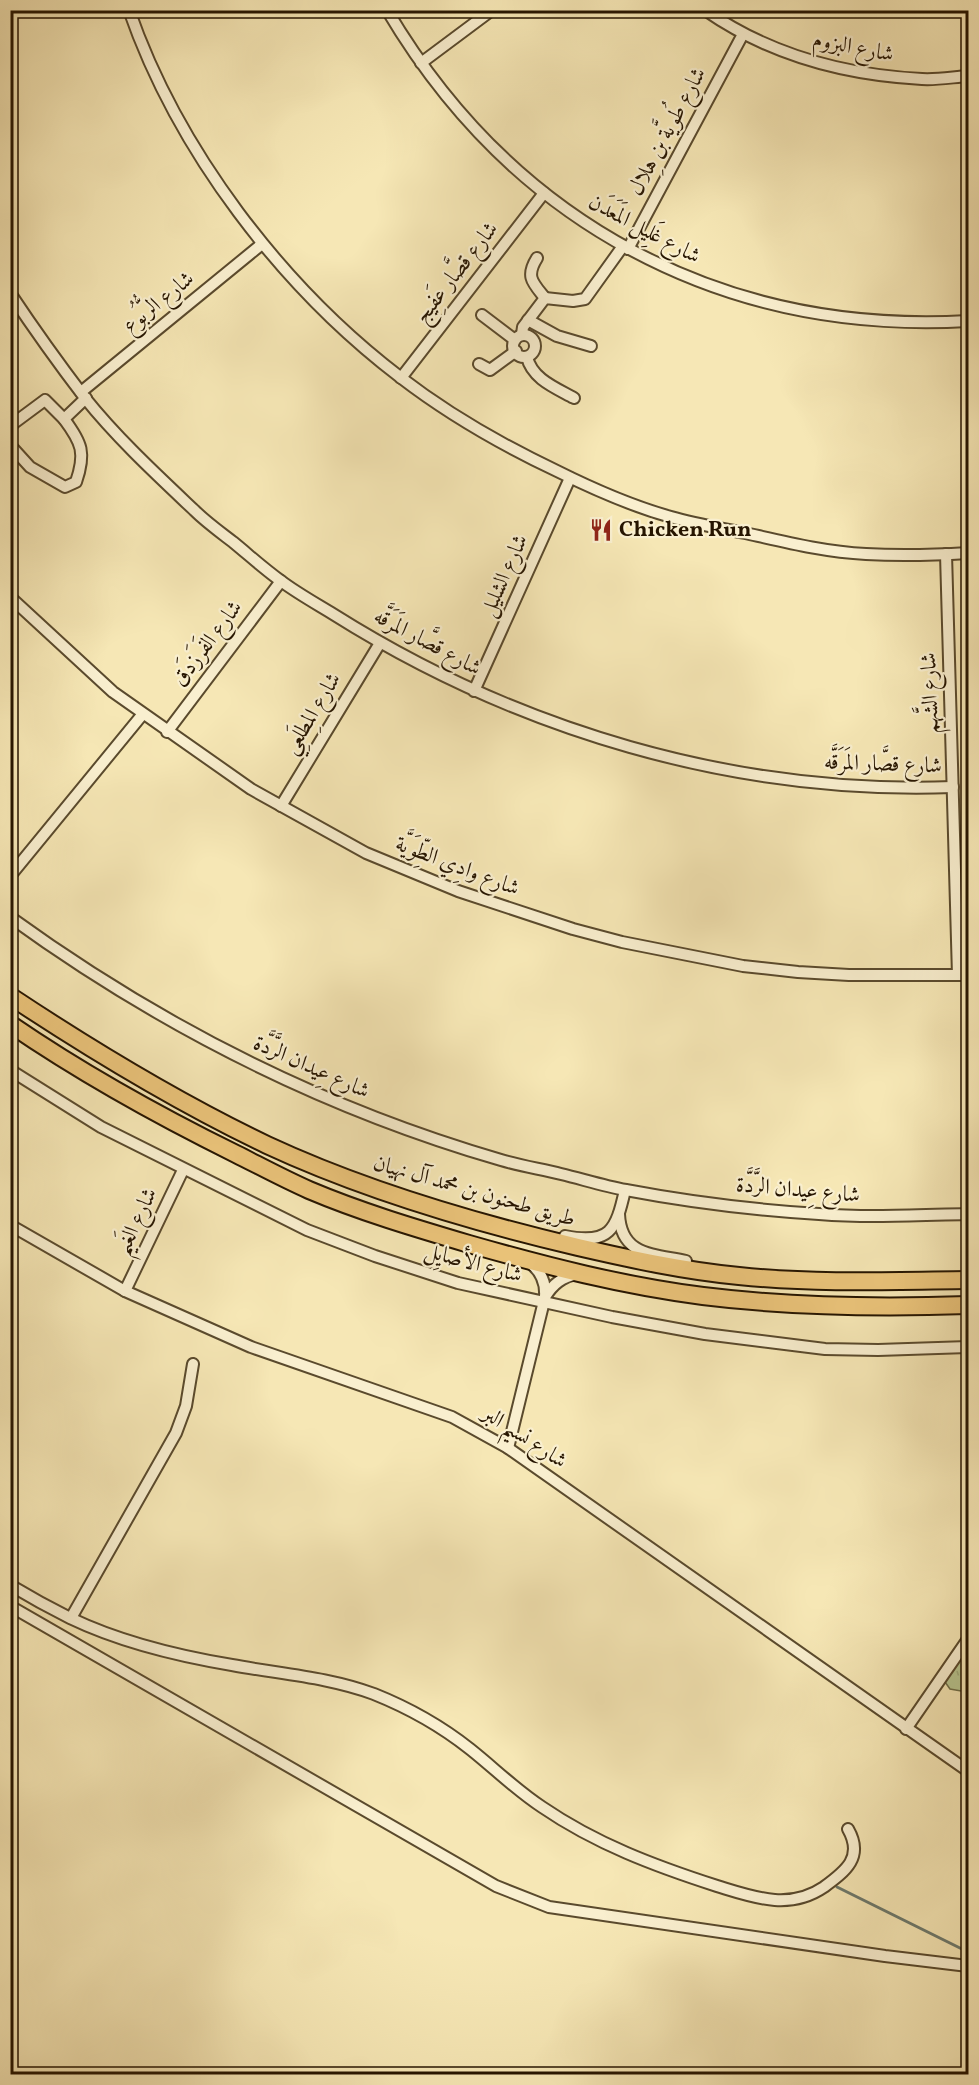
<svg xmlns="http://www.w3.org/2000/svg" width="979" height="2085" font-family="Vollkorn,Amiri,serif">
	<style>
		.grass { fill: url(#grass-tufts); stroke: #6f6e48; stroke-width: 1.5 }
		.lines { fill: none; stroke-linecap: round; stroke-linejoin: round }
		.stream { stroke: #6e7a6d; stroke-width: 3 }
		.street-casing { stroke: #5a4a2d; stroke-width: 14 }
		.primary-casing { stroke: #261500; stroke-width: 20 }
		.street { stroke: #f9efcf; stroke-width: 10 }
		.primary { stroke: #ebc47a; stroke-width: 16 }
		.labels { text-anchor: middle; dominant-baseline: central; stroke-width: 4.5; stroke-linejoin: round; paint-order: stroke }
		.street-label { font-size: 22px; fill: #261500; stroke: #f9efcf }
		.poi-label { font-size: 22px; font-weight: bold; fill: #261500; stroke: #f9efcf; text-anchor: start }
	</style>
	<defs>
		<pattern id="grass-tufts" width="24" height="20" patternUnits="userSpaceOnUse" patternTransform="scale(1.5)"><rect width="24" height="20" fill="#b8c690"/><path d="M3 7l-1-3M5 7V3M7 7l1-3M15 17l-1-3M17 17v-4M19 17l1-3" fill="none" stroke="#9ea97a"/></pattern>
	</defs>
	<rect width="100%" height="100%" fill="#f6e7b5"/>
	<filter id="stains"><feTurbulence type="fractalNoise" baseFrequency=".00333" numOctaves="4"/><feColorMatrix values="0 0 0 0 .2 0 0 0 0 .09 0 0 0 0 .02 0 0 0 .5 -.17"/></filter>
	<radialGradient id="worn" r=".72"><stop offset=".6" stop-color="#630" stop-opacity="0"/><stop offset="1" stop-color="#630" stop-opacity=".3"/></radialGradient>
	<!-- grass -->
	<path class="grass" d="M968,1648V1671L965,1676L967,1686L961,1691L950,1689L945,1682Z"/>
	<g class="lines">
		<!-- stream -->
		<path class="stream" d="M837,1887L968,1952"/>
		<!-- street casing -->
		<g class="street-casing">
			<g id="street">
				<path d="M129,10C178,151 282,287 400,377C448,414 502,445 557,471C593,489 632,506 671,517C695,524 720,528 745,533C785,542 825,552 866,554C900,556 935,555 968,553"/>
				<path d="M387,10C513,223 722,335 968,321"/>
				<path d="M705,10C771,56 844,75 922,79C937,80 953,77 968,76"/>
				<path d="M421,63L492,10"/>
				<path d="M628,249L743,34"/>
				<path d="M537,258C525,277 533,283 545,298"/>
				<path d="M10,293C34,329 59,364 85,398C117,438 157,475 194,510C206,522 220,532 233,542C249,555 264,569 281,581C297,593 315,603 333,614C517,730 734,795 953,787"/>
				<path d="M482,315L515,340"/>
				<path d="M528,320L557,336L591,346"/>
				<path d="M522,334L523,327L545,298L573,301L585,299L623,246"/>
				<circle cx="524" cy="346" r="11"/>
				<path d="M527,357C532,379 556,388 574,398"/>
				<path d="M479,364L490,370L516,351"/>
				<path d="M401,378L544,193"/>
				<path d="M81,392L262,244"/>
				<path d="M10,428L14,423L45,400L64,419L86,398"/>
				<path d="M10,445L30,467L65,487L76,482C86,453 82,443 64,419"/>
				<path d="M946,554L958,975"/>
				<path d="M10,597L113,692L251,789L366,853L458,891L573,929L622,942L743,966L798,972L849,975H968"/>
				<path d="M474,691L570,478"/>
				<path d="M167,732L281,581"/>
				<path d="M281,806L380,643"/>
				<path d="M10,876L142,715"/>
				<path d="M10,917C159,1025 325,1109 501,1160C521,1166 541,1169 561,1174C582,1179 604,1186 626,1190C689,1202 755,1210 819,1214C869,1218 919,1215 968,1214"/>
				<path d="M10,1070L101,1127L307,1230L375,1256L458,1283L612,1317L705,1334L825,1349L878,1350L968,1347"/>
				<path d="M619,1214C621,1256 653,1254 686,1261"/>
				<path d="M10,1225L125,1291L251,1347L452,1417L508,1448L968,1771"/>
				<path d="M565,1236C610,1245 616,1230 625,1190"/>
				<path d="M125,1291L183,1170"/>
				<path d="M545,1297C553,1284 562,1277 577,1274"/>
				<path d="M508,1448L545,1297C546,1283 542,1272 530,1263"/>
				<path d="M10,1585C30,1597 50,1608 70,1618C120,1642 178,1656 232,1665C280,1674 328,1677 374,1694C409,1708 441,1726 470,1749C494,1768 516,1790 542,1807C596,1844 655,1866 717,1886C753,1897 789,1911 824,1887C846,1871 864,1857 848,1829"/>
				<path d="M10,1606L496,1886L549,1907L885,1956L968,1966"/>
				<path d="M71,1618L176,1433L186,1406L193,1364"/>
				<path d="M906,1729L968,1639"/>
			</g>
		</g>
		<!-- primary casing -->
		<g class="primary-casing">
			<g id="primary">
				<path d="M10,996C93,1051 177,1102 267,1145C366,1191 472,1222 578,1247C630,1259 685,1271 739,1276C815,1284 892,1281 968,1280"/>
				<path d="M10,1024C83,1074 157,1115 236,1154C260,1166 284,1179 309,1190C361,1212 415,1228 469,1244C546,1266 624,1286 703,1296C791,1307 880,1308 968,1305"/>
			</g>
		</g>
		<!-- street -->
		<use href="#street" class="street"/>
		<!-- primary -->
		<use href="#primary" class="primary"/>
	</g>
	<!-- icons -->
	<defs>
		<g id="restaurant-bare" transform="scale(1.8)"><path d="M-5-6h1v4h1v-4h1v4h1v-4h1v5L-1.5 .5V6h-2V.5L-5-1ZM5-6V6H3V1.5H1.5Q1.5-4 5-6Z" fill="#8f2418" stroke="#f9efcf" stroke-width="2.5" paint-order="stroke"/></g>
	</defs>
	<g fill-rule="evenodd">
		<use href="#restaurant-bare" x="601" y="530"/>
	</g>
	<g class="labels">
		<!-- street labels -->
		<g class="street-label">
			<text transform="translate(853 48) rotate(11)">شارع البزوم</text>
			<text transform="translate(668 132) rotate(-62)">شارع طُويَّة بن هِلال</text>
			<text transform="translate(644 230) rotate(28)">شارع غَلِيل المَعَدَن</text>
			<text transform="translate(457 273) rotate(-52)">شارع قصَّار عَفِيج</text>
			<text transform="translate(159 303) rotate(-39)">شارع الرُّبُوع</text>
			<text transform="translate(505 576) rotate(-66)">شارع الشليل</text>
			<text transform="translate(427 643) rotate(28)">شارع قصَّار المَرَقَّه</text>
			<text transform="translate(208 644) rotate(-53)">شارع الفَرَزدَق</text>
			<text transform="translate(931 693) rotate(-92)">شارع الشَّهم</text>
			<text transform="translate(313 714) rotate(-59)">شارع المِطلَعِي</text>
			<text transform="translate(883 765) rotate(2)">شارع قصَّار المَرَقَّه</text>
			<text transform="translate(457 867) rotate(21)">شارع وادِي الطِّوَيَّة</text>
			<text transform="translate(311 1068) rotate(24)">شارع عِيدان الرَّدَّة</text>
			<text transform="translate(798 1191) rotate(5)">شارع عِيدان الرَّدَّة</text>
			<text transform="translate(474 1192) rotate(16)">طريق طحنون بن محمد آل نهيان</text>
			<text transform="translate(137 1222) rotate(-65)">شارع الغَيم</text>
			<text transform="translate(473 1264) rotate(15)">شارع الأصايِل</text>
			<text transform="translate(524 1438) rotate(33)">شارع نسيم البر</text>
		</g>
		<!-- poi labels -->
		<g class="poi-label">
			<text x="619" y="530">Chicken Run</text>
		</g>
	</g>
	<!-- margin -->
	<rect width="979" height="2085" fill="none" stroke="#f6e7b5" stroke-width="36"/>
	<rect x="12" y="12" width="955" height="2061" fill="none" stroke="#261500" stroke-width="3"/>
	<rect x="18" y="18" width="943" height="2049" fill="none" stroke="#261500" stroke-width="1.5"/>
	<rect width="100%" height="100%" filter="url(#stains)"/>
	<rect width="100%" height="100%" fill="url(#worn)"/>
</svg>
